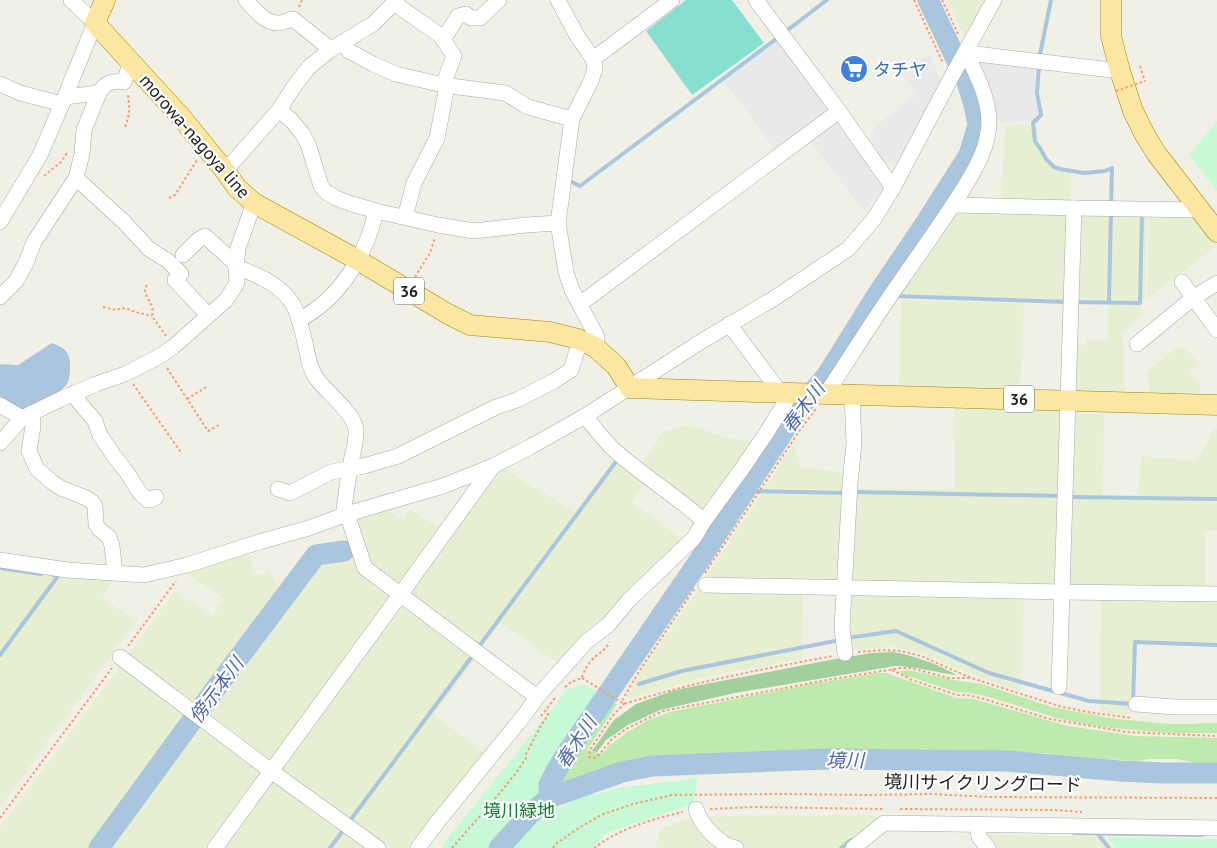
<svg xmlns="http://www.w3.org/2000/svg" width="1217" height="848" font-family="'PT Sans','Noto Sans JP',sans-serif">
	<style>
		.farmland { fill: #e7efd3 }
		.grass { fill: #bfeaae }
		.forest { fill: #a1d09d }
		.park { fill: #c6f9d5 }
		.pitch { fill: #87dfcf }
		.parking { fill: #e9e9e9 }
		.water { fill: #a9c6de }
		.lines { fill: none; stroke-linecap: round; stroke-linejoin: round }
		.stream { stroke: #a9c6de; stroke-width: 4 }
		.river { stroke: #a9c6de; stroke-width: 21 }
		.minor-casing { stroke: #a8a8a8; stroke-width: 16 }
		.major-casing { stroke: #9c8902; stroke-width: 21 }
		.path { stroke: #f89b71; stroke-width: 2; stroke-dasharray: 2.5 2.5; stroke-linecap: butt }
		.minor { stroke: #fff; stroke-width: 15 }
		.major { stroke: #fbe7a2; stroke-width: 20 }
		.path-bridge { stroke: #f89b71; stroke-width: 2; stroke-dasharray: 2.5 2.5; stroke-linecap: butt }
		.labels { text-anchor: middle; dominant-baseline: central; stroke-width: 4.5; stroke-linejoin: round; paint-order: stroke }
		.shield { fill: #fff; stroke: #646464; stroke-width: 1 }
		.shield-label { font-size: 16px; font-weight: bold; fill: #212121 }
		.shop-label { font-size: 18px; fill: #366cbe; stroke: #fff; text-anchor: start }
		.street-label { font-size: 18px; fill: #212121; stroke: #fff }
		.park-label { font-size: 18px; fill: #0d802f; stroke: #fff }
		.water-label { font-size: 19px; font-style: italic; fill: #4d6ab0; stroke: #fff }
	</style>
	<rect width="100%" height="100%" fill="#f1f0e7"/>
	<!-- farmland -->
	<g class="farmland">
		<path d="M947,0H986L965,39Z"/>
		<path d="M1037,124L1039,143L1049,161L1059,170L1071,172L1070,204L1001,201L1005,126Z"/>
		<path d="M955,210L1069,213L1066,300L897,295Z"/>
		<path d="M1149,213L1195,216L1217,246L1147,299Z"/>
		<path d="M1082,214H1147L1145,301L1079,298Z"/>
		<path d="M901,300L1024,303L1020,391L899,386Z"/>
		<path d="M1108,305H1138L1141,306V312L1140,316L1123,333L1125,394L1070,393V345H1086V339L1108,341Z"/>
		<path d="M1180,348L1187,349L1199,363L1189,373L1200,386V398L1150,394L1147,372L1174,349Z"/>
		<path d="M954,404L1060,407L1063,411L1055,589L852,584L847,578L852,489H955Z"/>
		<path d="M1068,414L1104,415L1103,499L1138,500L1141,456L1197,461L1214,429L1217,430V531H1205V591L1072,589L1066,582Z"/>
		<path d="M691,424L725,438L756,442L704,515L640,467L663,432Z"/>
		<path d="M793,444L801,467L846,473L842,578L836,585L703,581L757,501Z"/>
		<path d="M617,456L647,480L632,503L686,541L560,665L500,622L480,650L409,597L408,590L495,472L504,469L576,512Z"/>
		<path d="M386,509L403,520L410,509L443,530L402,588L372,571L353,519Z"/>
		<path d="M354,545L393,597L274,762L268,763L127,656L175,591L213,617L224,599L187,574L192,569L247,552L257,576L269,571L283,595L315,551Z"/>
		<path d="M0,565L113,580L102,599L137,620L0,807Z"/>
		<path d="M699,588L803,590L802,659L705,677L630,699L627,696L644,666Z"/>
		<path d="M851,590L1024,593L1021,692L957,669L916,651L894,647L859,650L852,648L847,643Z"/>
		<path d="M1101,595L1217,596V643L1133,640L1131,714H1113L1100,710Z"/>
		<path d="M405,603L478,656L434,714L485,754L412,848H383L279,772L397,604Z"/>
		<path d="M120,666L264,769L211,848H0V827Z"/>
		<path d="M270,777L373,848H218Z"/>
		<path d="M873,815L879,818L848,848H746L731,845L701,816Z"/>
		<path d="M695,817L727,848H655L661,829L665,826Z"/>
		<path d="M982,834L1104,837L1112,848H991Z"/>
	</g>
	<!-- grass -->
	<g class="grass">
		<path d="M908,670L954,680L982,684L1052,707L1110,718L1126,720L1170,724H1193L1203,723H1217V733H1170L1110,728L1089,725L1057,718L989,697L969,693L956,692L911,677H906L899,672Z"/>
		<path d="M877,673H886L957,698L974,699L1068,726L1136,736L1217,738V765L1199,764L1177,759H1149L1137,761L1058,756L1048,753L946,752L922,749L909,754L890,755L842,753L757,754L650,759L590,775L575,784L563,787L555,779L608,699L617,704L587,750L602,754L609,746L626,733L648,720L670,712L806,685Z"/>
	</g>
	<!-- forest -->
	<path class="forest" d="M893,652C916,656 937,664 957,675C936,673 916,666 895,666L735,693L660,710L628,725L606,740L597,752L592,751L614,720L636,704L675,690L835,659L872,653Z"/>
	<!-- park -->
	<g class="park">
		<path d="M1217,121V191L1189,155Z"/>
		<path d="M584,684L600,694L547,775L558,809L589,791L595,795L619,788L698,778L693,804L607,833L591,848H440L567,690Z"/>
		<path d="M1107,837L1216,839L1217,840V848H1116Z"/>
	</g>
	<!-- pitch -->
	<path class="pitch" d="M686,0H732L764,43L692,95L646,31Z"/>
	<!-- parking -->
	<g class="parking">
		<path d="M777,41L829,111L776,151L724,81Z"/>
		<path d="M930,54L943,86L900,161L881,164L871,150L874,127L917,94L902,74Z"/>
		<path d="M981,58L1035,67L1038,121L997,122L995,102L986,82L976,66Z"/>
		<path d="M835,121L885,187L864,211L810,141Z"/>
	</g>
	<!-- water -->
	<path class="water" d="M52,343C63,347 70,351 70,365C70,370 70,379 67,384C62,393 31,407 21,412L0,399V365L1,364L18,365Z"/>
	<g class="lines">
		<!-- stream -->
		<g class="stream">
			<path d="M785,32L827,0"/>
			<path d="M1039,59L1051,0"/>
			<path d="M1039,66L1037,93L1041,115L1033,123L1035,142L1040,148L1046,159L1054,167L1060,169L1084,173L1105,171L1112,168L1111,205"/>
			<path d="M568,180L580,186L780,36"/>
			<path d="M894,296L1067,302"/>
			<path d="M1074,302L1140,303L1142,213"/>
			<path d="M1109,302L1111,212"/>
			<path d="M745,491L845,493"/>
			<path d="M852,492L1062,496"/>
			<path d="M1069,497L1217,499"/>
			<path d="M0,568L41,574"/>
			<path d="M847,638L896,631L989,673L1089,701L1133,704L1135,642L1217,645"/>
			<path d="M477,649L618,459"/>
			<path d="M0,655L58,576L53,575"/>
			<path d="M639,684L682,671L840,640"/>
			<path d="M349,822L473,655"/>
			<path d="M1074,833L1202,835"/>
			<path d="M1098,834L1109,848"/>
			<path d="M330,848L345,828"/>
			<path d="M841,848L851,840"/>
		</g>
		<!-- river -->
		<g class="river">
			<path d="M549,798V785L556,771L567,753L697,564L799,408L827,375L877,295L925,224L969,155L978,125L974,105L967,82L928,0"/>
			<path d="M99,848L216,688L316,555L344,551"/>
			<path d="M499,848L531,813L549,798L622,772L652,766L827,759L1008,761L1120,771L1164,773H1217"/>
		</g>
		<!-- minor casing -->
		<g class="minor-casing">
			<g id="minor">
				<path d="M246,0C255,10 265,24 280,23C284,22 289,20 293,19L323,43L330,50"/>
				<path d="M558,0L576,34L593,59L595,68L591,81L572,119L558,223L566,272L572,290L597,337V343L595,347"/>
				<path d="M756,0L839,111L893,188"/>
				<path d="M394,3L441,36L454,56L443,85"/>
				<path d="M443,40L458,16L466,14L471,18H480L499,0"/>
				<path d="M343,42L349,51L373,64L396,74L443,85L505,93L528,107L572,119"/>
				<path d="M968,49L976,54L1120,71"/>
				<path d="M593,59L672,0"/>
				<path d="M0,84L20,93L62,104"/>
				<path d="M65,97L99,93"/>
				<path d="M279,110L291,120L302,133L308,144L313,160L321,186L326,192L336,198L349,203L376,211L438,225L474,231L526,225L558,223"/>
				<path d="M225,171L279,110L293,88L309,67L330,50L373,24L397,0"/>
				<path d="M76,178L124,222L149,249L168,261L181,274L175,280L208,315"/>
				<path d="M953,205L1074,208L1200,210"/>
				<path d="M405,217L414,183L437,138L447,86"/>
				<path d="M0,222L40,155L62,104L95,23L71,0"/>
				<path d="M183,255L198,240L205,236L236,264"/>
				<path d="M236,267C257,275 279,283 292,303C299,313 303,335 306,347C308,357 310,370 317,379C327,393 353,412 356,429C357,442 352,455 350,467C348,480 346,494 344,508L347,514L365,568L537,697"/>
				<path d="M1182,282L1217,330"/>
				<path d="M0,297L16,281L26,263L34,242L76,178L82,154L84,130L99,93C104,83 114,80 124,82L131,62"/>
				<path d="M580,304L839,111"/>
				<path d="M299,320C340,298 366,256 376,211"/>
				<path d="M729,324L777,388V393"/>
				<path d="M1137,344L1193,298L1217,283"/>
				<path d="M74,393L79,402L95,421L100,435L114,456L126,471L140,493L148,500H151L156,497"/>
				<path d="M826,394C851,356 875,317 902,279C922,250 943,221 962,191C973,173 985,154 988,132C992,108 981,84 971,63"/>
				<path d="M0,405L22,418"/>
				<path d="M32,413L33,426L29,451L37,469L52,482L61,488L86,498L92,502L95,506L96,524L99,529L109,537L112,546L115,573"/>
				<path d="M585,416C594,427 603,439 613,449C642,475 675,495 704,521"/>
				<path d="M0,443L22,418L61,399L96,384L125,374L160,356L173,347L226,300L237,283L236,267L238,248L254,203"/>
				<path d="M278,489L290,493L331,472L364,466L398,456L496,407L517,400L554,381L571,370L580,341"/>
				<path d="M0,560L67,570L144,575L187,565L259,542L309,528L347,514L443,486L493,466L530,447L585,416L702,341L773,299L848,249L874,219L893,188L953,74L994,0"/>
				<path d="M706,585L1063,592L1217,594"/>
				<path d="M845,653L842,628L850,484L854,443L852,395"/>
				<path d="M120,657L271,771L378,848"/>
				<path d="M1059,687L1074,208"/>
				<path d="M1136,704L1175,707H1217"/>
				<path d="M696,809C700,824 720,846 736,848"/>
				<path d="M977,824L979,837L988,848"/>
				<path d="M215,848L400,595L493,466"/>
				<path d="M418,848L439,820L526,713L537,697L586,642L608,625L629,600L694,538L704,521L744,466L767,432L791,393"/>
				<path d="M853,848L884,823L1217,828"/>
			</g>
		</g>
		<!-- major casing -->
		<g class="major-casing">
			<g id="major">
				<path d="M105,0L95,23L182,118L225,171L237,188L254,203L356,259L448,314L470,325L550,332L578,339L595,347L616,366L630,388L791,393L1217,405"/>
				<path d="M1111,0V36L1120,71L1133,111L1145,135L1156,153L1217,232"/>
			</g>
		</g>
		<!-- path -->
		<g class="path">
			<path d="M914,0L943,63"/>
			<path d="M942,0L959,36"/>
			<path d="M299,7L302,0"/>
			<path d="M1140,66L1145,81"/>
			<path d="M125,127C130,114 130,109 128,95"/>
			<path d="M44,176L61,162L67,153"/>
			<path d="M169,198L175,195L197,160"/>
			<path d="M415,277L430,253L435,237"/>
			<path d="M147,285C140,297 156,301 152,316L166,336"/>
			<path d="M103,307L116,310L122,308L128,309L135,312L152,316"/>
			<path d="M167,368L208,431L221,424"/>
			<path d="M133,384L182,454"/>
			<path d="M187,399L208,386"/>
			<path d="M705,573L800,430L816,409"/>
			<path d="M694,589L638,673L623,699L624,704L613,715L590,750L589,757L595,758L597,757L612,739L626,729L663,711L827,680L900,668H911L949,678H971"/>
			<path d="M128,646L176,581"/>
			<path d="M858,652L883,650L901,651L921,656L971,678L1059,706L1087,712L1132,718"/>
			<path d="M892,670L912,680L957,695H967L984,699L1050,719L1126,732L1217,736"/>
			<path d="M582,678L624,704C693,682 763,669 833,656"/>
			<path d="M565,687L571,682L582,678C584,671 587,665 592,660C598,653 606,651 609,642"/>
			<path d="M541,716L555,698"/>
			<path d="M710,809L753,807L885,809"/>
			<path d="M900,809L1055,810L1082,812"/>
			<path d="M0,818L112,668"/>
			<path d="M452,848L499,794L516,773L526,758V754L542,724L548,715L547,710"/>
			<path d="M553,848L557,843L579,828L601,815L633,804L672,795L781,794L869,795L930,794L991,797L1217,798"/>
			<path d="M594,848C619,829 652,819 683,812"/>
		</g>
		<!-- minor -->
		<use href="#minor" class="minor"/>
		<!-- major -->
		<use href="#major" class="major"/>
		<!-- path-bridge -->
		<path class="path-bridge" d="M1116,91L1145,81"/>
	</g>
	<!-- icons -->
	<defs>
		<g id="supermarket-disc" transform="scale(1.4375)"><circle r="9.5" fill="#3f7fe0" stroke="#fff"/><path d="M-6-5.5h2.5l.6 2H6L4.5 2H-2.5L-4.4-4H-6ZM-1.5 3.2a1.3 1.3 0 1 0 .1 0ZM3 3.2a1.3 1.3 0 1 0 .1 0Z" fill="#fff"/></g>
	</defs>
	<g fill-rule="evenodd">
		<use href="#supermarket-disc" x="854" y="69"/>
	</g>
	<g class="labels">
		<!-- shield labels -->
		<g class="shield">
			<rect x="394" y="277.5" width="30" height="27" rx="4"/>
			<rect x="1004" y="385.5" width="30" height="27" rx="4"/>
		</g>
		<g class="shield-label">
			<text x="409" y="291">36</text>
			<text x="1019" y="399">36</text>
		</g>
		<!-- shop labels -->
		<g class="shop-label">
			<text x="873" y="69">タチヤ</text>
		</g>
		<!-- street labels -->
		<g class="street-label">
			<text transform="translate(195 136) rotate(49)">morowa-nagoya line</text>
			<text transform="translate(983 783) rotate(1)">境川サイクリングロード</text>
		</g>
		<!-- park labels -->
		<g class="park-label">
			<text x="519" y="810">境川緑地</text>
		</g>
		<!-- water labels -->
		<g class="water-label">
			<text transform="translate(803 407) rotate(-53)">春木川</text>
			<text transform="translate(216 690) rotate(-53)">傍示本川</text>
			<text transform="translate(576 742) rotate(-57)">春木川</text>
			<text x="845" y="760">境川</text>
		</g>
	</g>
</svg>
